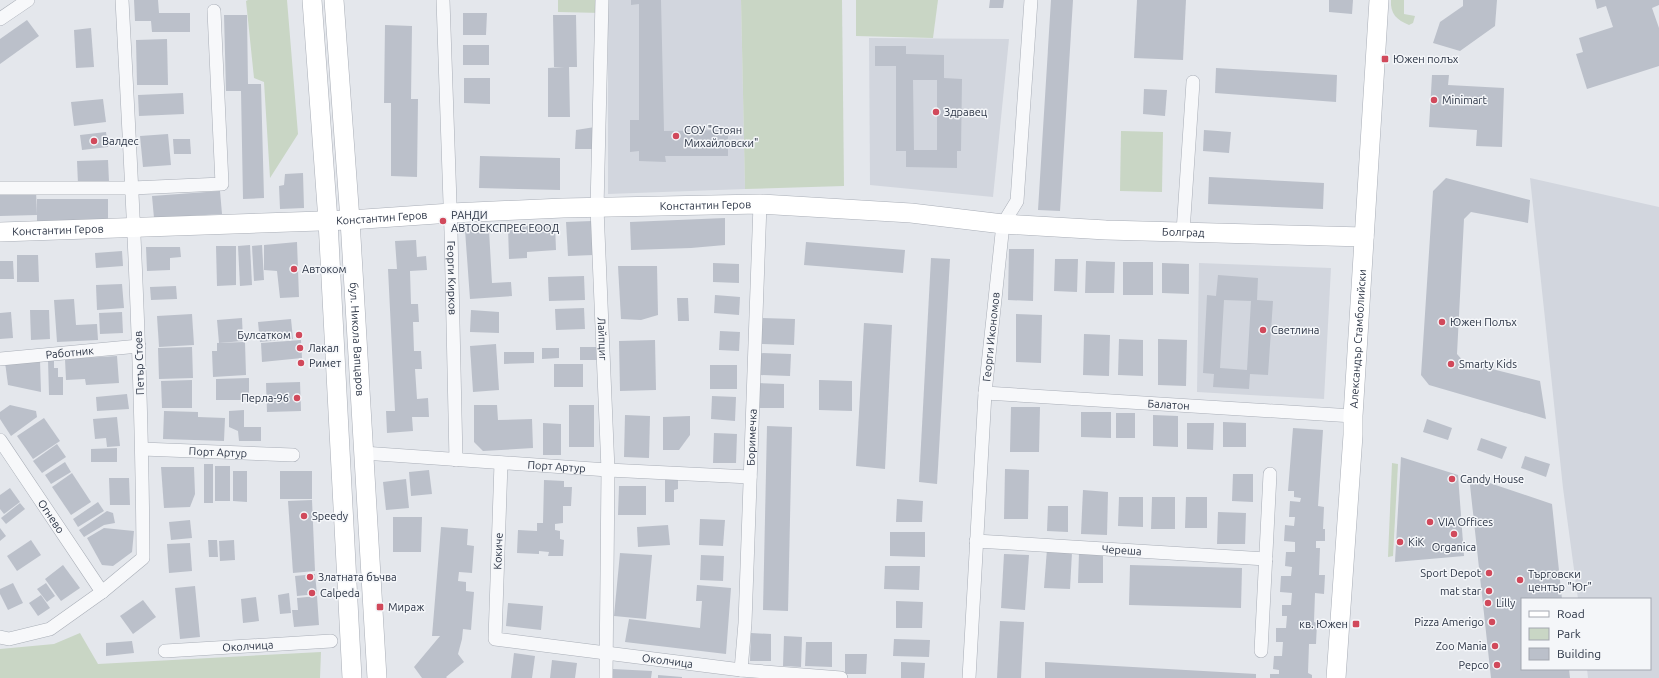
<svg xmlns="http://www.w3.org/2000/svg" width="1659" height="678" font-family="Ubuntu,sans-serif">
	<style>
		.built { fill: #d2d6de }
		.green { fill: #c9d6c5 }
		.building { fill: #bbc0ca; fill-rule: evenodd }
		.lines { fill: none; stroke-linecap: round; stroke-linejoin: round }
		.street-casing { stroke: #a9aeb7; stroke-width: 14 }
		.secondary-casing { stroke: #a9aeb7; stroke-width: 20 }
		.street { stroke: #f7f8fa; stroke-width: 13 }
		.secondary { stroke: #fff; stroke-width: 19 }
		.poi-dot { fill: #d1495b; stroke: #f4f6f9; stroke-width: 1.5 }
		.labels { text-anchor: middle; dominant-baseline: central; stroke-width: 3; stroke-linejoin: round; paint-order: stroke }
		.poi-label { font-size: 11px; fill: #2b3445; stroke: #f4f6f9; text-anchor: start }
		.street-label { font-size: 11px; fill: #2b3445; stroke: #f4f6f9 }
	</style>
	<rect width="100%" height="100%" fill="#e4e7ec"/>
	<!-- built -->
	<g class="built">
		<path d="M608,0H741L745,189L608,194Z"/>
		<path d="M869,38L1009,39L993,197L870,185Z"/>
		<path d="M1530,178L1659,207V678H1588L1587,669H1650V599H1578L1563,488Z"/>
		<path d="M1199,263L1331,268L1324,399L1197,392Z"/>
	</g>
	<!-- green -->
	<g class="green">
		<path d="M248,0H287L298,134L270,178L264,82L254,78L246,1Z"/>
		<path d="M558,0H602V13L558,12Z"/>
		<path d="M741,0H842L844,186L745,189Z"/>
		<path d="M856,0H938L933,38L856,36Z"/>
		<path d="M1391,0H1404V14L1415,16L1413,23L1409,25C1397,20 1390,14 1391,0Z"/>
		<path d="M1121,131L1163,132L1162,192L1120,191Z"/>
		<path d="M1392,463L1398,464L1393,556L1388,557Z"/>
		<path d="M80,633L98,664L321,652L320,678H0V649L54,644Z"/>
	</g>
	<!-- building -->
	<g class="building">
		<path d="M134,0H158L159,13H190V32H152L151,21H135Z"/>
		<path d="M631,0H661L664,131L728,130V156H665L666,162L639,161V151L630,152V120H639V4L631,5Z"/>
		<path d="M990,0H1004L1003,8H989Z"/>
		<path d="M1051,0H1073L1060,211L1038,210Z"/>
		<path d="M1137,0H1186L1183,60L1134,58Z"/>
		<path d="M1329,0H1353L1352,14L1329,12Z"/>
		<path d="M1463,0H1497L1495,26L1460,51L1433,43L1440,22L1463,6Z"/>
		<path d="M1595,0H1659V5L1652,8L1659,28V66L1587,89L1576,54L1583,52L1579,38L1613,27L1606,6L1597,9Z"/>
		<path d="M463,13H487L486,35H463Z"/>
		<path d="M224,15H247L248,84H261L264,198L243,199L241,91H226Z"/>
		<path d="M553,15H576L577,67H569L570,117H548V68L564,67H554Z"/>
		<path d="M27,20L39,36L0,64V39Z"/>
		<path d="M385,25L412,26L411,99H418L417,177L391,176V103H384Z"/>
		<path d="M91,28L94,67L76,68L74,30Z"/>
		<path d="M167,39L168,85H137L136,40Z"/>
		<rect x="463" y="45" width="26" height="20"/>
		<path d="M875,46H906V54L944,55V78L962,79L961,151H957V168L906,167V151H896V66H875ZM913,80H937V150H914Z"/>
		<path d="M1216,68L1337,75L1336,102L1215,93Z"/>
		<path d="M1432,75H1449L1448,85L1504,88L1502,147L1476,146L1477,130L1429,127Z"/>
		<path d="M464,78H490V104L464,103Z"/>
		<path d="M1144,89L1167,90L1165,116L1143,114Z"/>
		<path d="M183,93L184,114L139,116L138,95Z"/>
		<path d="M103,99L106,122L74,126L71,102Z"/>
		<path d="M595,127V149H575L576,130Z"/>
		<path d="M1204,130L1231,132L1229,153L1203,151Z"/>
		<path d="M106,132L108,147L82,150L80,135Z"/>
		<path d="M168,134L171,165L143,167L140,136Z"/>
		<path d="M173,139H190L191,154H174Z"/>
		<path d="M480,156L560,158V190L479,188Z"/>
		<path d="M108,160L109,182L78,184L77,161Z"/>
		<path d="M303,173L304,208L280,209L279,186L284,185L285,174Z"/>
		<path d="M1209,177L1324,183L1323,209L1208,204Z"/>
		<path d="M1446,178L1530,200L1528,223L1471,212L1464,219L1457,354L1464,362L1540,381L1546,419L1429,385L1421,375L1433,191Z"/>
		<path d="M36,190L37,215L0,216V191Z"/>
		<path d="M220,191L222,214L154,218L152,196Z"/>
		<path d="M37,199H108V223L37,222Z"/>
		<path d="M725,218V245L691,248L631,250L630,222Z"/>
		<path d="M592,221L594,255L568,256L566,222Z"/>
		<path d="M555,224L556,250L527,252V258L509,259L508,227Z"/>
		<path d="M465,230H489L492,283L511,282L512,296L470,299Z"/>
		<path d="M416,240L417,257L426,256L427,270L410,271L411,304H418L419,322H413L414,351H421L422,369H415L417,399L428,398L429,417H412L413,431L387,433L386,411H395L388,269H397L395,241Z"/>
		<path d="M297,242L299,297L280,298L277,271L264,270V245Z"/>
		<path d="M806,242L905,250L903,273L804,265Z"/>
		<path d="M250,245L252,285L240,286L238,246Z"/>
		<path d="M262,245L264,280L254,281L252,246Z"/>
		<path d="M216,246H236V285L217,286Z"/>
		<path d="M146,247H180L181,257L170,258V270L147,271Z"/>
		<path d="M1009,249H1034L1033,301L1008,300Z"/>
		<path d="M122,251L123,266L96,268L95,253Z"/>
		<path d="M17,255H38L39,282H17Z"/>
		<path d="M931,258L950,259L937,484L919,482Z"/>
		<path d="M1055,259H1078L1077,292L1054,291Z"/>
		<path d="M0,261H13L14,279H0Z"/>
		<path d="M1086,261L1115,262L1114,293H1085Z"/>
		<rect x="1123" y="262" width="30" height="33"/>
		<path d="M713,263L739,264V283L713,282Z"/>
		<path d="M1162,263L1189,264V294L1162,293Z"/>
		<path d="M618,266H657L658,315L641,320L621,319Z"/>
		<path d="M1218,275L1258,278L1257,300L1273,301L1268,375L1250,374L1249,389L1213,387L1214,374L1203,373L1207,295L1216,296ZM1224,300L1251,301L1247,370L1220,368Z"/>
		<path d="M584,276L585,300L549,301L548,277Z"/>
		<path d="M122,284L124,308L97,310L96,285Z"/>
		<path d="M176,286L177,299L151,300L150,287Z"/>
		<path d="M715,295L740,297L739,315L714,313Z"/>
		<path d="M677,298H688L689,321H678Z"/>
		<path d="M74,299L76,325L97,324L98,340L57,342L54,300Z"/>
		<path d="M584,308L585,329L556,330L555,309Z"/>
		<path d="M30,310H49L50,339L31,340Z"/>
		<path d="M471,310L499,312V333L470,332Z"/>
		<path d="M11,312L13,338L0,339V313Z"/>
		<path d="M122,312L123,333L100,334L99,313Z"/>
		<path d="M192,314L194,345L159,347L157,316Z"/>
		<path d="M1016,314L1042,315L1041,363L1016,362Z"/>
		<path d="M242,318L243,341L219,343L217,320Z"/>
		<path d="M761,318L795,319L794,345L760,344Z"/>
		<path d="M291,319L293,339L260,342L258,322Z"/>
		<path d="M864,323L892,325L885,469L856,466Z"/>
		<path d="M720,331L740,332L739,351L719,350Z"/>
		<path d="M1084,334L1110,335L1109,376L1083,375Z"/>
		<path d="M1119,339L1143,340V376L1118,375Z"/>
		<path d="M1158,339L1187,340L1186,386L1158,385Z"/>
		<path d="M301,340L302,358L262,362L261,343Z"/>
		<path d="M655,340L656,390L620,391L619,341Z"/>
		<path d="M245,342L246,375L213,377L212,351H217V343Z"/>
		<path d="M496,344L499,390L473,392L470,346Z"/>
		<path d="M192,347L193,378L159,379L158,348Z"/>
		<rect x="580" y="347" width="17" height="13"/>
		<path d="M542,348H559V358L542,359Z"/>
		<path d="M504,352H534V363L504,364Z"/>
		<path d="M760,353L791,354L790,376L760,375Z"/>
		<path d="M117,356L119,383L86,385L85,379L66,380L65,359Z"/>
		<path d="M48,360H54V368H58V377H63V395H49Z"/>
		<path d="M40,361L41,392L8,385L5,362Z"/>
		<rect x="554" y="364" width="29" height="23"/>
		<rect x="710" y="365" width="27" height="24"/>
		<path d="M249,378V400H216V379Z"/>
		<path d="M192,380V408H162L161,381Z"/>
		<path d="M819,380L852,381V411L819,410Z"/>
		<path d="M300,382L301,411L267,412L266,383Z"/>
		<path d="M758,383L784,384V408H758Z"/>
		<path d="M127,394L129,409L97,411L96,397Z"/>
		<path d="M712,396L736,397L735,421L711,419Z"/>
		<path d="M10,405L36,411L37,417L11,436L0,419V412Z"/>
		<path d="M474,405H497L498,420L532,419L533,448L483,451L474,442Z"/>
		<rect x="569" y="405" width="25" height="42"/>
		<path d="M1011,407H1040L1039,452H1010Z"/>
		<path d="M244,410V427H261V441H239L238,431L229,427V411Z"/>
		<path d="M164,411L198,412V417L225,418L224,441L163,439Z"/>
		<path d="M1081,412H1111V438L1081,437Z"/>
		<rect x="1116" y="413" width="19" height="25"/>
		<path d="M625,415L650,416L649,458L624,457Z"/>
		<path d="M1153,415L1178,416V447L1153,446Z"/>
		<path d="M690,416V435L679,450H663V417Z"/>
		<path d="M117,417L120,446L107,447L106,438L95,439L93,419Z"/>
		<path d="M44,418L60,441L33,459L17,436Z"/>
		<path d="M1427,419L1452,428L1448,440L1423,432Z"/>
		<path d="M1223,422L1246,423V447H1223Z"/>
		<path d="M543,423L561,424V455H543Z"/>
		<path d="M1187,423H1214L1213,450L1187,449Z"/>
		<path d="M767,426L792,427L788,611L763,610Z"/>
		<path d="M1293,428L1323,430L1318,506L1324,507L1323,529H1325V541H1316V548H1320L1319,575H1325L1324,594L1315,593L1314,622L1317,623L1316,644H1309L1308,673L1312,675V678H1270V674H1279V670L1273,669L1274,656H1282L1283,642H1276V628H1286L1287,616H1282V605H1291L1292,593L1280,592L1281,576H1291L1292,567L1285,566L1286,552H1295V542L1284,541L1285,525L1294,526L1295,517H1289L1290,501L1300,502L1301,498L1294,497V491H1288Z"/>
		<path d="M714,433L737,434L736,463H713Z"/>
		<path d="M1481,438L1507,447L1502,459L1477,450Z"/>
		<path d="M57,444L66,457L42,473L33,461Z"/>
		<path d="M117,448V462H91V449Z"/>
		<path d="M1525,456L1550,464L1546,477L1521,468Z"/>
		<path d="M1401,457L1458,475L1464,556L1395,562Z"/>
		<path d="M65,462L71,472L51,484L45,475Z"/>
		<rect x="204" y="464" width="9" height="39"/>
		<rect x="215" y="466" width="15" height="35"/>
		<path d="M161,467H194L195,494L190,507L164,508Z"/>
		<path d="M1005,469L1029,470L1028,519H1004Z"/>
		<path d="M429,470L432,494L411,496L409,472Z"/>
		<path d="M233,471H247V502L233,501Z"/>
		<rect x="280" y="471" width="32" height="28"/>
		<path d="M72,473L91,502L71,515L52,487Z"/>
		<path d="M1233,474H1253V502L1232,501Z"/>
		<path d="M1469,476L1552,504L1562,599H1522V669H1569L1570,678H1491Z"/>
		<path d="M109,478H129L130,505H110Z"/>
		<path d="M406,479L409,508L386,510L383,482Z"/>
		<path d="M665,479H678V489L674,490V502H665Z"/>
		<path d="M544,480L564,481V487H572L571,506H563V523L555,524V530L560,531V539L564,540L563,556H548L549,552L539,551V554L517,553L518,530L537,531V523H543Z"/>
		<path d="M619,486H646V515H618Z"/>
		<path d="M10,488L20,502L4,514L0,509V495Z"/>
		<path d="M1083,490L1108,492L1107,535L1081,534Z"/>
		<path d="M1119,497H1143V527L1118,526Z"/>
		<path d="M1152,497H1175V529H1151Z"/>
		<path d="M1186,497H1207V528H1185Z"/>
		<path d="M897,499L923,501L922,522H896Z"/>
		<path d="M312,500L315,571L293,573L288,501Z"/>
		<path d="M98,502L104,511L78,527L73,519Z"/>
		<path d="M20,503L25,509L6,524L1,518Z"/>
		<path d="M1048,506H1068V532L1047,531Z"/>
		<path d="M107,511L113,513L115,523L104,525L84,537L79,530Z"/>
		<path d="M1218,512L1246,513L1245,544H1217Z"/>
		<path d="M393,517H422L421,552H393Z"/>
		<path d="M700,519L725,520L723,546L699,545Z"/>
		<path d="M190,520L192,538L171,540L169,522Z"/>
		<path d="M668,525L670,545L638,547L637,527Z"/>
		<path d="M441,527L468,529L467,545L474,546L472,573L459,572L458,581L466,582V591L474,592L471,630L463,629L462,639L458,654L464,662L446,677L447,678H422L414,667L440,636H432Z"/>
		<path d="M0,528L6,536L0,541Z"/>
		<path d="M104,528L134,531L132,552L113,566L102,565L87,538Z"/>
		<path d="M890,532H925V557L890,556Z"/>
		<path d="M31,540L41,555L17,571L7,556Z"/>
		<path d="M208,540H217L218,557H209Z"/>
		<path d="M234,540L235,560L220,561L219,541Z"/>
		<path d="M190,543L192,571L169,573L167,544Z"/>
		<path d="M1047,549L1072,552L1070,589L1044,588Z"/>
		<path d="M620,553L652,555L646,619L614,616Z"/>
		<path d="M1079,553L1103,554V583H1078Z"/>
		<path d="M1004,554L1029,555L1025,610L1001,608Z"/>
		<path d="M701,555L724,556L723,581L700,580Z"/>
		<path d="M63,565L80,588L61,601L45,579Z"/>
		<path d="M1130,565L1242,568L1241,608L1129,605Z"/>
		<path d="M885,566H920L919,590L884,589Z"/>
		<path d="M315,574L317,594L297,596L295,576Z"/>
		<path d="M13,583L23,603L8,610L0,594V589Z"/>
		<path d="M46,583L55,596L47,602L37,589Z"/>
		<path d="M697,585L731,588L726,654L625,642L629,619L700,628L702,601H696Z"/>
		<path d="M195,586L200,637L180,639L175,588Z"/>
		<path d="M289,593L291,613L280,614L278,595Z"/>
		<path d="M41,595L50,608L38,616L29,603Z"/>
		<path d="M317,596L319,625L294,627L292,610H298L297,598Z"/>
		<path d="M256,597L259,621L243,623L241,599Z"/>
		<path d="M143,600L156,617L133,634L120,616Z"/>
		<path d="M896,601L923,602L922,628H896Z"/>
		<path d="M508,603L543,606L541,630L506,626Z"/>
		<path d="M1000,621L1024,622L1021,678H997Z"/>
		<path d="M751,633L771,634V661H750Z"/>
		<path d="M784,636L802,637L801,667L783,666Z"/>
		<path d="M894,639L930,640L929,657L893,656Z"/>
		<path d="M132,641L134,653L106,656V643Z"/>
		<path d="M806,642H832V667L805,666Z"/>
		<path d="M514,653L535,656L532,678H511Z"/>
		<path d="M845,654H867L866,674H845Z"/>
		<path d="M552,660L577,663L575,678H550Z"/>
		<path d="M901,662L925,663L924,678H901Z"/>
		<path d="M1045,662L1256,674V678H1045Z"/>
		<path d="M613,669L652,671L651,678H612Z"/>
		<path d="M658,675L682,677V678H658Z"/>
	</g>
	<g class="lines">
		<!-- street casing -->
		<g class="street-casing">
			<g id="street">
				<path id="s1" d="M443,0L451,232L456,460"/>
				<path id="s2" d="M602,0L597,208L608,470L606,678"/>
				<path d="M0,19L28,0"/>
				<path d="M0,188H132L222,184L214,11"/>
				<path d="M1183,232L1193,82"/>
				<path id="s3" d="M0,359L139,346"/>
				<path id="s4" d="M985,393L1353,416"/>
				<path id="s5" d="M0,440L102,592"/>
				<path id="s6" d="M142,449L293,455"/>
				<path id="s7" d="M363,453L608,470L750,477"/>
				<path id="s8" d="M501,463L495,639L741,670L841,678"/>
				<path id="s9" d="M976,541L1266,559"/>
				<path d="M0,637L9,639L50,629L102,592L143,558C142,372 132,186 122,0"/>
				<path id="s10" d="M165,651L331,641"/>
				<path d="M1261,651L1270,474"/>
				<path id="s11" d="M741,670L745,623L760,204"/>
				<path id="s12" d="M969,678L985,393L1003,224L1017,201L1031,0"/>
			</g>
		</g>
		<!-- secondary casing -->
		<g class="secondary-casing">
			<g id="secondary">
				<path d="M312,0L328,221L352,678"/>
				<path id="s13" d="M334,0L350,220L377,678"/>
				<path id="s14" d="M0,232L350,220L451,213L563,208L760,204L911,213L1003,224L1106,230L1364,237"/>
				<path id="s15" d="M1336,678L1353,435V416L1379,0"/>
			</g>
		</g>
		<!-- street -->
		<use href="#street" class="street"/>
		<!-- secondary -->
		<use href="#secondary" class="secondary"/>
	</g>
	<!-- markers -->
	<g class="poi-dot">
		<rect x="1381" y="55" width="8" height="8" rx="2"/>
		<circle cx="1434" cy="100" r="4"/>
		<circle cx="936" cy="112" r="4"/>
		<circle cx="676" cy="136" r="4"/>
		<circle cx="94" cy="141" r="4"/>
		<circle cx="443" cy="221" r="4"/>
		<circle cx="294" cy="269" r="4"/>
		<circle cx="1442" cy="322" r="4"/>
		<circle cx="1263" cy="330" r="4"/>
		<circle cx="299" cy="335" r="4"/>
		<circle cx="300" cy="348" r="4"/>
		<circle cx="301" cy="363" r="4"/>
		<circle cx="1451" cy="364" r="4"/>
		<circle cx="297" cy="398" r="4"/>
		<circle cx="1452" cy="479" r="4"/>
		<circle cx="304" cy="516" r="4"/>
		<circle cx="1430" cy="522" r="4"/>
		<circle cx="1454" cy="534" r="4"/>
		<circle cx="1400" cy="542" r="4"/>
		<circle cx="1489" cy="573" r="4"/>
		<circle cx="310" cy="577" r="4"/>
		<circle cx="1520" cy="580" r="4"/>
		<circle cx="1489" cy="591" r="4"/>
		<circle cx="312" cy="593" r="4"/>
		<circle cx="1488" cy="603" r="4"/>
		<rect x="376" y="603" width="8" height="8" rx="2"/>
		<circle cx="1492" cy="622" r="4"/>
		<rect x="1352" y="620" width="8" height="8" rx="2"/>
		<circle cx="1495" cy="646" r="4"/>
		<circle cx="1497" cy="665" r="4"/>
	</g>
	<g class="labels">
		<!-- poi labels -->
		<g class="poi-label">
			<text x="1393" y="59">Южен полъх</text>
			<text x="1442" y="100">Minimart</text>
			<text x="944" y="112">Здравец</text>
			<text x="684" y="130">СОУ "Стоян<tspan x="684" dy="13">Михайловски"</tspan></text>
			<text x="102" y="141">Валдес</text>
			<text x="451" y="215">РАНДИ<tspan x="451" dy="13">АВТОЕКСПРЕС ЕООД</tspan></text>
			<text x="302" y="269">Автоком</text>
			<text x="1450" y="322">Южен Полъх</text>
			<text x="1271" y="330">Светлина</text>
			<text x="291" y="335" text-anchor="end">Булсатком</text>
			<text x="308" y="348">Лакал</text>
			<text x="309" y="363">Римет</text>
			<text x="1459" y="364">Smarty Kids</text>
			<text x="289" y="398" text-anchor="end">Перла-96</text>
			<text x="1460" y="479">Candy House</text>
			<text x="312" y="516">Speedy</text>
			<text x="1438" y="522">VIA Offices</text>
			<text x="1408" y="542">KiK</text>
			<text x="1454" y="547" text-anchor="middle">Organica</text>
			<text x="1481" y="573" text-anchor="end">Sport Depot</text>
			<text x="1528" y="574">Търговски<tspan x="1528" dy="13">център "Юг"</tspan></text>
			<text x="318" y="577">Златната бъчва</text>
			<text x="1481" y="591" text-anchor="end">mat star</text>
			<text x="320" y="593">Calpeda</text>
			<text x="1496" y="603">Lilly</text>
			<text x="388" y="607">Мираж</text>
			<text x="1484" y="622" text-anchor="end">Pizza Amerigo</text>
			<text x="1348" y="624" text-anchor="end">кв. Южен</text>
			<text x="1487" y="646" text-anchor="end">Zoo Mania</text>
			<text x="1489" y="665" text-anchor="end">Pepco</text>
		</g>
		<!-- street labels -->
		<g class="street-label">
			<text stroke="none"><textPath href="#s14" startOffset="706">Константин Геров</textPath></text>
			<text stroke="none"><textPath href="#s14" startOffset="382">Константин Геров</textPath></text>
			<text stroke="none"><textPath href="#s14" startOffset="58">Константин Геров</textPath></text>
			<text stroke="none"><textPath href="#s14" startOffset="1185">Болград</textPath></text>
			<text stroke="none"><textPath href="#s1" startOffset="278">Георги Кирков</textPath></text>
			<text stroke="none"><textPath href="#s12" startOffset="342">Георги Икономов</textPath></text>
			<text stroke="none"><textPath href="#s13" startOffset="340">бул. Никола Вапцаров</textPath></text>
			<text stroke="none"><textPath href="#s2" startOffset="339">Лайпциг</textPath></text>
			<text stroke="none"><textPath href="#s15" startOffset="340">Александър Стамболийски</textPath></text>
			<text stroke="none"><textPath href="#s3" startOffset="70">Работник</textPath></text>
			<text transform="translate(139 363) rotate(-92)">Петър Стоев</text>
			<text stroke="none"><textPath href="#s4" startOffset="184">Балатон</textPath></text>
			<text stroke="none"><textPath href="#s11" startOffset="233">Боримечка</textPath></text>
			<text stroke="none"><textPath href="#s6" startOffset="76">Порт Артур</textPath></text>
			<text stroke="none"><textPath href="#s7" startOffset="194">Порт Артур</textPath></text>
			<text stroke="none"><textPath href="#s5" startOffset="92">Огнево</textPath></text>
			<text stroke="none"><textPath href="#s9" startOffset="146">Череша</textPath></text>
			<text transform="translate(498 551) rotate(-88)">Кокиче</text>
			<text stroke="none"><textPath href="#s10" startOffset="83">Околчица</textPath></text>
			<text stroke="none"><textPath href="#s8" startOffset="350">Околчица</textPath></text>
		</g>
	</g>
	<!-- legend -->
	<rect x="1521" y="598" width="130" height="72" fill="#f4f6f9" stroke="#a4a8b1"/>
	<rect x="1529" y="611" width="20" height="6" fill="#ffffff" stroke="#a4a8b1"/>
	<text x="1557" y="618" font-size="12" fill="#2b3445">Road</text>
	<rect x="1529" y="628" width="20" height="12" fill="#c9d6c5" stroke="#a4a8b1"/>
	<text x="1557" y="638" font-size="12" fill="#2b3445">Park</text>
	<rect x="1529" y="648" width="20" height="12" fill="#bbc0ca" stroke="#a4a8b1"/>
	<text x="1557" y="658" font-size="12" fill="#2b3445">Building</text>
</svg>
